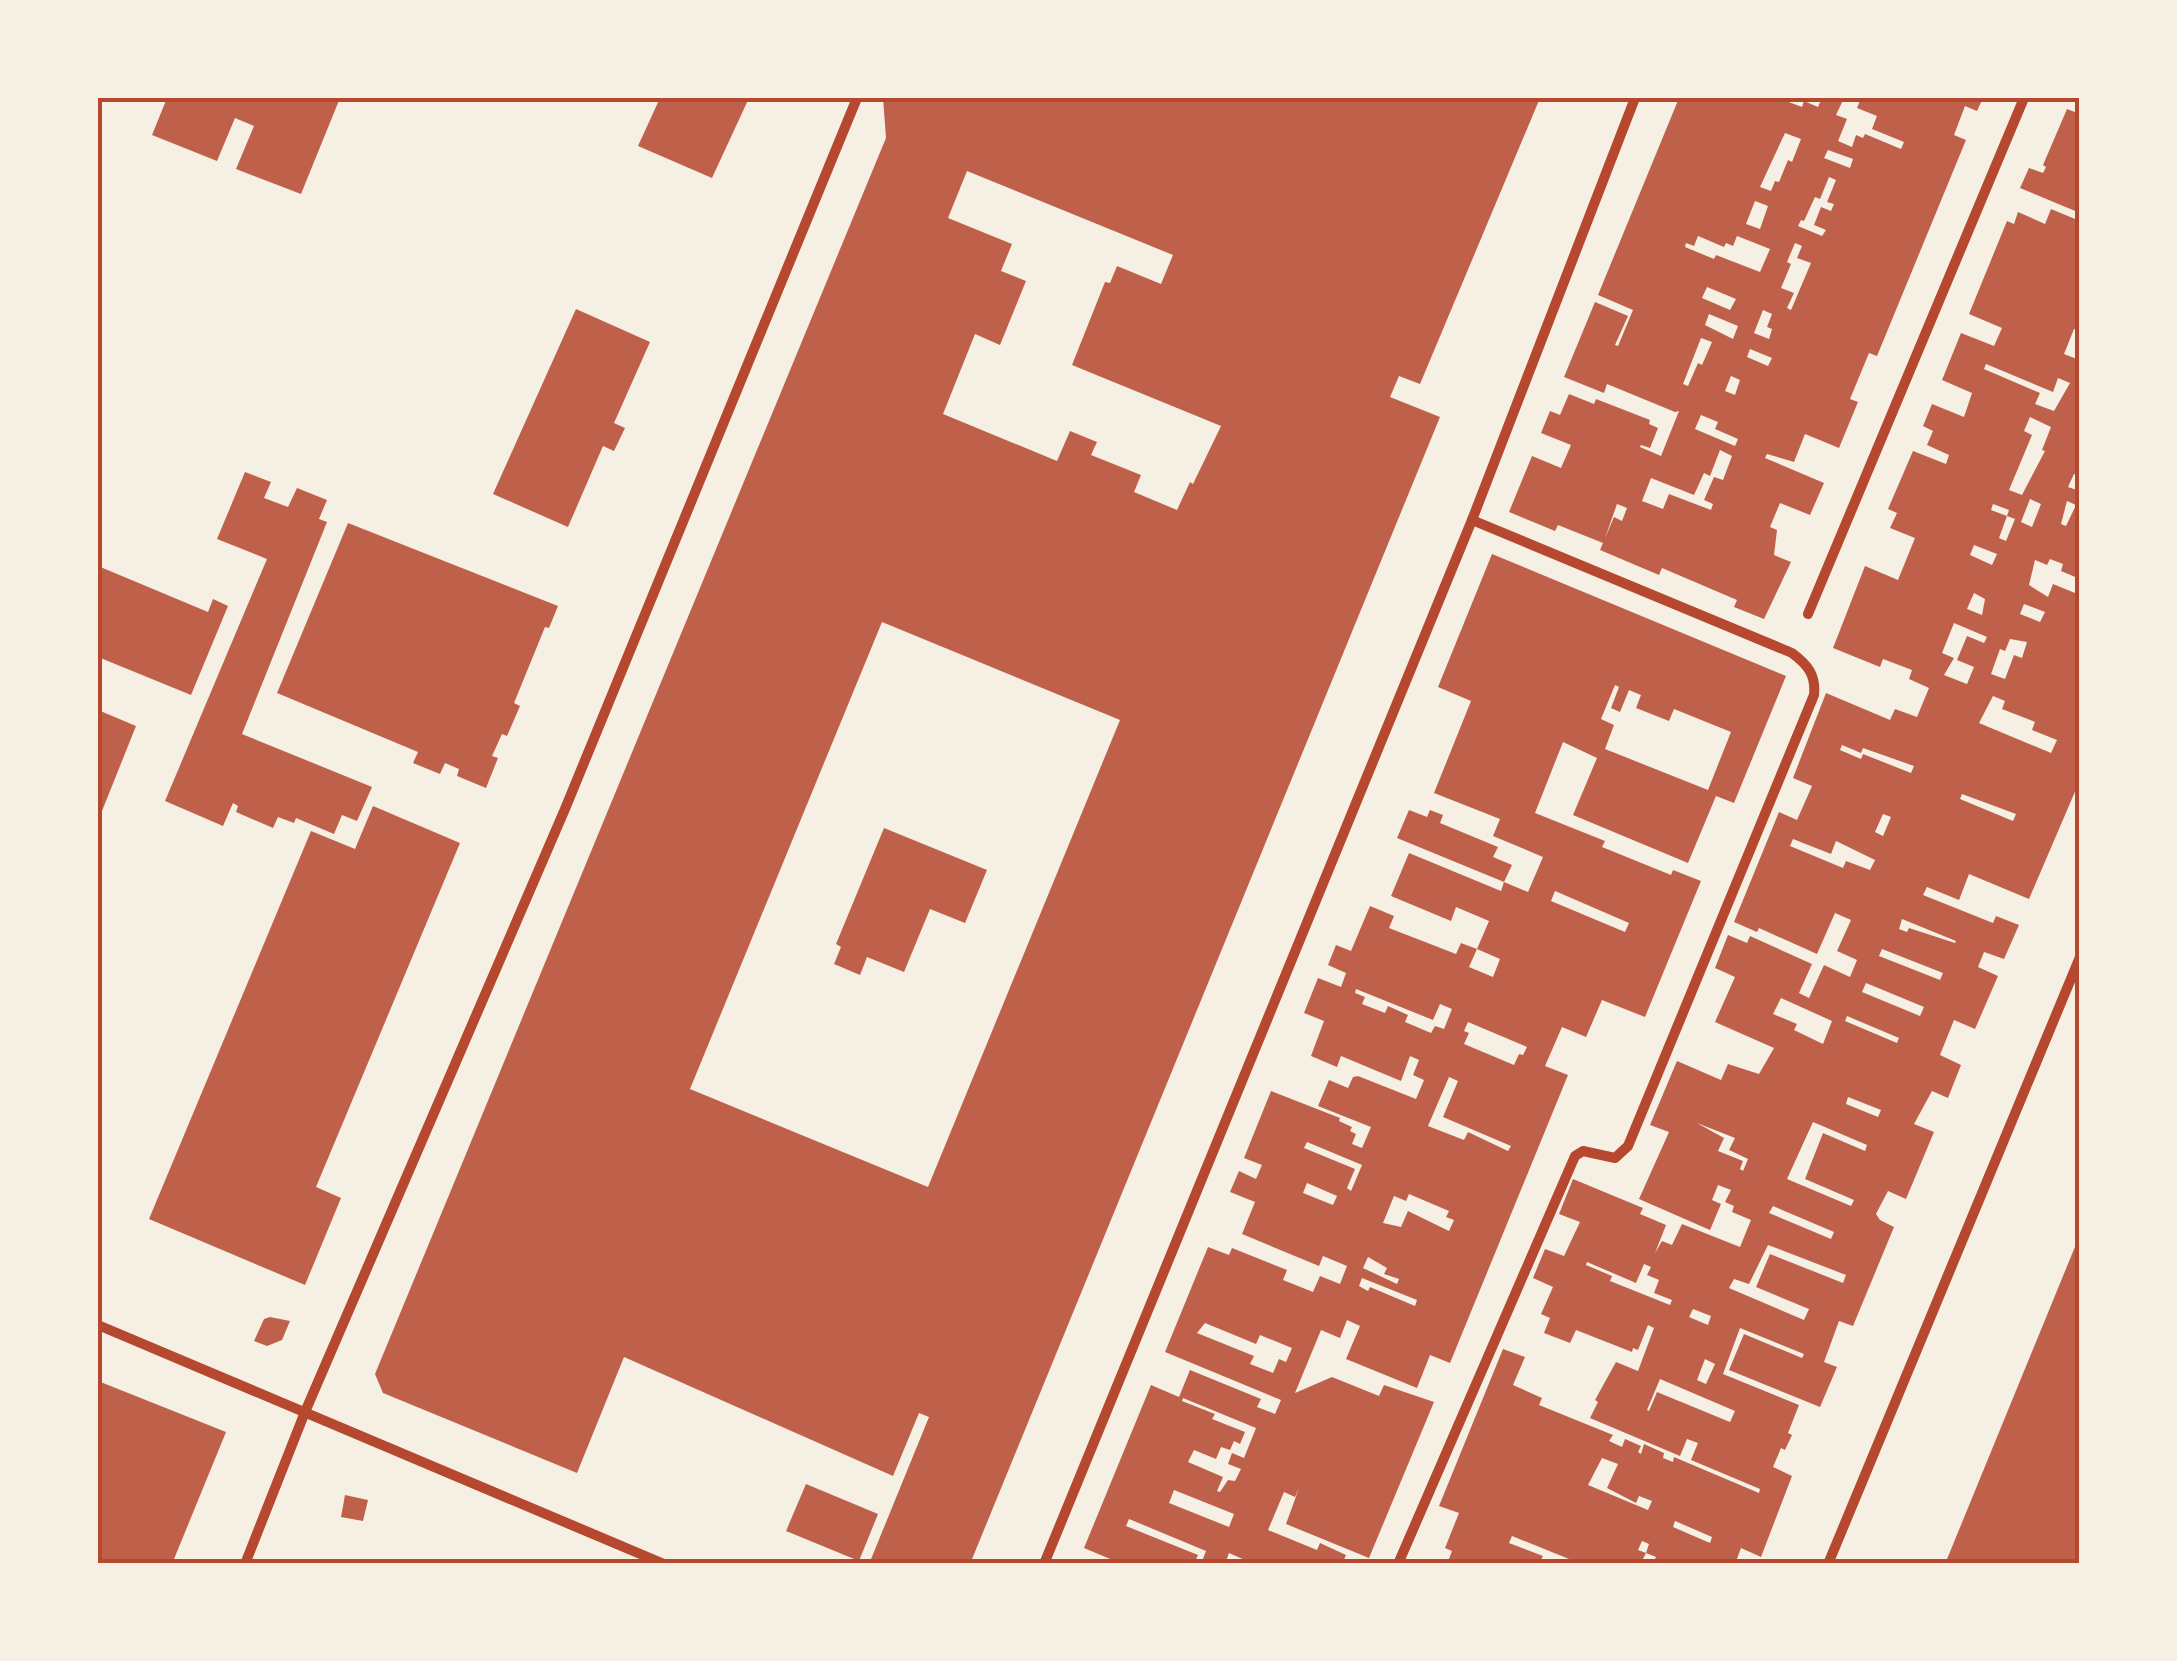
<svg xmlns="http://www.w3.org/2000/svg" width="2177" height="1661" font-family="Montserrat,sans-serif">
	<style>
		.building { fill: #bf614a; fill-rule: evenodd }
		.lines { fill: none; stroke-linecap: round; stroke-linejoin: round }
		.minor { stroke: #b5482f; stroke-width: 10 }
		.neatline { fill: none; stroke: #b5482f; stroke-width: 4 }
	</style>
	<rect width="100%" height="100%" fill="#f6efe4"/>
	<!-- building -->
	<g class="building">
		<path d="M167,98H340L301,194L236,169L254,126L235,118L217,161L152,135Z"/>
		<path d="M660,98H749L712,178L638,146Z"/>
		<path d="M883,98H1540L1420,384L1399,376L1390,397L1440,417L970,1564H869L929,1417L919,1413L893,1476L624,1357L577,1473L383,1393L375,1374L886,138ZM967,171L1173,255L1161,284L1117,266L1110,283L1105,282L1072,365L1221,426L1193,484L1190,482L1177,510L1134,492L1141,475L1091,455L1097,442L1070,431L1057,461L943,414L975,334L1000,345L1026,281L1001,271L1012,244L948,218ZM882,622L1120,720L928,1187L690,1089Z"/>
		<path d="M1679,98H1778L1802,107L1804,101L1818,107L1822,98H1844L1836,115L1847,119L1838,141L1852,147L1856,135L1863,138L1865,134L1901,149L1904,142L1872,129L1877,116L1857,108L1861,98H1983L1977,111L1965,106L1954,135L1966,140L1877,356L1869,353L1850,399L1858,402L1839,448L1805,434L1794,462L1767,454L1765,458L1824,483L1810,515L1780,503L1770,527L1777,530L1774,555L1791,562L1764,619L1734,607L1737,600L1662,568L1659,575L1600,550L1603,543L1558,525L1555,531L1509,512L1532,456L1561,468L1571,445L1541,433L1550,411L1560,415L1569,394L1594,404L1596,399L1650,420L1649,424L1658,428L1650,448L1641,445L1640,447L1661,456L1679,411L1675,412L1607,384L1604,393L1564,377L1595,302L1628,316L1615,345L1618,346L1633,310L1598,295ZM1785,133L1801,139L1792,162L1788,160L1779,182L1775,181L1771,191L1760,187ZM1828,150L1853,159L1850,168L1824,158ZM1829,177L1836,180L1827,202L1834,204L1831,211L1821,207L1814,225L1826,230L1822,236L1798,226L1801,220L1804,221L1815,197L1820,199ZM1755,201L1768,206L1760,229L1746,224ZM1698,236L1724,247L1726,243L1733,246L1737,236L1770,249L1760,272L1716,255L1714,259L1685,247L1686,243L1694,246ZM1795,243L1802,246L1797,258L1811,263L1791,310L1787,308L1794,293L1781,288L1791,264L1787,262ZM1707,287L1736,299L1730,310L1702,298ZM1763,310L1772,314L1767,327L1772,329L1769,339L1754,333ZM1709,314L1738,326L1733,339L1705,325ZM1701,338L1712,342L1702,365L1698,363L1688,386L1683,384ZM1750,349L1772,358L1768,366L1747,357ZM1731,376L1740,380L1735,395L1725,391ZM1701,415L1718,422L1715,429L1738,439L1735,446L1695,429ZM1720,450L1732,456L1723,480L1714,477L1704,500L1713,504L1711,510L1669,494L1663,509L1642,501L1651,478L1694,495L1704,473L1710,476ZM1617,504L1627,508L1622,521L1614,517L1605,538Z"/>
		<path d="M2067,109L2080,114V213L2020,188L2029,168L2043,173L2046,167L2043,165Z"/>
		<path d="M2051,209L2080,221V332L2074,329L2064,354L2077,359L2080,352V476L2074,474L2068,487L2077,490L2080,483V579L2061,571L2063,564L2050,559L2047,565L2035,560L2029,585L2048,597L2053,584L2080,595V780L2029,899L1969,874L1959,900L1927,887L1923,895L1993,923L1996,916L2019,925L2004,959L1984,952L1978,967L1998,976L1975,1029L1954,1020L1940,1055L1961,1065L1948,1098L1932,1091L1914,1124L1934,1132L1906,1199L1888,1191L1878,1210L1876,1214L1880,1220L1894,1227L1853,1326L1839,1321L1835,1332L1824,1362L1837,1367L1820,1407L1729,1370L1744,1334L1802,1358L1804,1354L1740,1328L1723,1374L1799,1405L1788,1433L1792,1435L1785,1450L1781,1448L1773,1467L1792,1476L1761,1557L1741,1548L1735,1564H1653L1656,1557L1646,1553L1649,1544L1642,1541L1638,1550L1646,1553L1643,1559L1653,1564H1573L1574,1561L1512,1536L1509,1543L1543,1556L1541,1560L1550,1564H1447L1452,1551L1445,1548L1459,1513L1439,1506L1503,1349L1525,1357L1513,1385L1542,1398L1539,1405L1613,1435L1609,1441L1622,1447L1625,1439L1641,1446L1638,1452L1641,1454L1644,1444L1664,1453L1663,1458L1673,1462L1674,1457L1759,1493L1760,1489L1691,1460L1698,1443L1687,1439L1680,1456L1590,1418L1598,1402L1595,1400L1616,1362L1638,1371L1654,1328L1648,1325L1638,1350L1633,1348L1632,1352L1576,1330L1570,1343L1544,1333L1550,1318L1541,1314L1553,1287L1533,1278L1545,1249L1564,1256L1580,1222L1559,1214L1573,1179L1643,1208L1640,1214L1666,1225L1655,1253L1662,1241L1672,1245L1682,1224L1740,1247L1751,1220L1732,1212L1734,1206L1725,1202L1731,1190L1718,1185L1712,1200L1721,1204L1710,1230L1639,1199L1669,1132L1650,1125L1677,1061L1721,1080L1728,1064L1759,1074L1774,1048L1715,1022L1735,977L1715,968L1728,935L1747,943L1750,936L1812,964L1799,993L1809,998L1824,965L1850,977L1857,960L1837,951L1851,920L1835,913L1817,954L1759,928L1757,932L1734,922L1779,812L1797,820L1812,786L1793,778L1826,693L1890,720L1895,709L1917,717L1929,688L1909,679L1912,670L1883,659L1880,667L1833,648L1865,566L1898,580L1915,538L1890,528L1897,513L1888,509L1913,451L1946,464L1949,455L1927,445L1933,431L1923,426L1932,404L1964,417L1972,393L1942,380L1961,333L1994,346L2002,328L1969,314L2007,221L2014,224L2018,212L2045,224ZM1986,364L2053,392L2058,378L2070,383L2054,411L2035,404L2040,393L1984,369ZM2030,417L2051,427L2042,450L2045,451L2022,495L2009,490L2032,435L2024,431ZM2030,499L2041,504L2032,527L2021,522ZM2067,501L2076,505L2066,526L2061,524ZM1993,504L2009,510L2007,516L2015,519L2006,541L1999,538L2007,516L1991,510ZM1974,545L1997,554L1992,565L1970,555ZM1974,593L1985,599L1982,615L1967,609ZM2024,604L2045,612L2040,622L2020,614ZM1954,623L1987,637L1984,643L1967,636L1957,660L1974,667L1967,684L1944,675L1954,658L1942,653ZM2010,639L2027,642L2022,658L2014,655L2005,679L1991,674L2000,649L2005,651ZM1993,696L2005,701L2002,709L2035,722L2032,730L2057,740L2051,753L1979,723ZM1842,745L1861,753L1863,748L1914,766L1911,773L1863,754L1861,759L1840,750ZM1962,794L2016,814L2013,821L1960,799ZM1883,814L1891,817L1883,836L1875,832ZM1793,839L1831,854L1836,841L1875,860L1870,870L1846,861L1843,868L1790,846ZM1902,919L1956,941L1955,943L1909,928L1907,932L1899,929ZM1882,949L1943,973L1940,980L1879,956ZM1866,983L1924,1007L1920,1016L1862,992ZM1781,998L1832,1021L1823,1044L1794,1030L1797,1024L1773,1014ZM1847,1016L1899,1038L1897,1043L1845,1021ZM1848,1097L1881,1110L1878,1117L1846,1104ZM1813,1122L1867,1145L1865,1151L1823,1133L1805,1179L1854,1200L1851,1206L1787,1179ZM1697,1123L1735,1138L1729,1150L1748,1159L1743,1171L1740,1169L1743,1161L1718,1151L1724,1138ZM1773,1206L1834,1232L1831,1239L1769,1213ZM1768,1245L1846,1275L1843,1283L1770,1254L1756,1287L1809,1309L1804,1320L1729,1288L1734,1279L1749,1284ZM1587,1262L1636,1283L1644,1264L1651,1267L1647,1275L1659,1280L1654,1293L1672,1300L1670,1305L1610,1281L1612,1276L1586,1265ZM1693,1309L1711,1316L1708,1325L1689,1317ZM1705,1359L1715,1364L1706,1384L1697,1380ZM1660,1379L1735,1411L1730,1422L1657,1392L1649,1411L1647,1410ZM1602,1458L1618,1464L1607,1488L1636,1503L1639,1496L1652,1501L1648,1510L1588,1485ZM1675,1521L1712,1537L1710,1543L1673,1527Z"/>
		<path d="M576,309L650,342L614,423L625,428L614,451L603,446L568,527L493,494Z"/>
		<path d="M245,472L271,482L264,498L288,507L297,488L327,500L319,519L327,522L242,734L372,787L357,821L342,815L334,834L296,818L294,823L278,817L273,828L236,812L238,806L233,803L223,826L165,801L267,559L217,539Z"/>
		<path d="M348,523L558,606L549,628L545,627L514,703L520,706L507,736L502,734L492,756L498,758L486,788L457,776L459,769L445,763L440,774L413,763L418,752L277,693Z"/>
		<path d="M1492,554L1786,676L1734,803L1716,796L1688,863L1573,815L1597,758L1563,742L1535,813L1605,841L1602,847L1671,875L1673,870L1701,881L1645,1017L1602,1000L1586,1037L1562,1027L1545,1066L1568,1075L1450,1363L1430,1355L1417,1388L1346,1359L1360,1326L1347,1320L1340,1338L1321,1330L1295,1393L1332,1377L1379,1396L1384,1385L1434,1402L1369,1558L1286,1524L1299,1488L1295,1497L1284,1492L1268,1530L1317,1550L1320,1543L1346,1555L1342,1564H1254L1229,1553L1225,1564H1201L1206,1551L1129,1519L1126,1526L1198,1555L1194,1564H1122L1084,1548L1151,1385L1179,1397L1190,1370L1261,1399L1257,1407L1275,1414L1281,1400L1165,1352L1208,1247L1229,1255L1232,1248L1287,1270L1283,1280L1313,1292L1320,1276L1340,1284L1347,1266L1323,1256L1319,1266L1242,1234L1255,1202L1230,1192L1239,1171L1256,1179L1262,1165L1244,1158L1271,1091L1340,1118L1339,1121L1352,1127L1350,1131L1356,1134L1352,1144L1362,1148L1371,1127L1318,1106L1329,1080L1348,1088L1353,1077L1358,1076L1416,1099L1424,1080L1413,1075L1419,1060L1410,1056L1401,1081L1341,1056L1337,1067L1311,1056L1324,1021L1304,1013L1318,978L1341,987L1346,973L1328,965L1336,945L1351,951L1370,906L1394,916L1389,928L1456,954L1461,943L1477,949L1469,967L1493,977L1500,959L1477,949L1489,921L1456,907L1451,921L1391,896L1409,853L1501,891L1504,882L1397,838L1409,810L1427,817L1430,810L1443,815L1440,823L1498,847L1493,857L1512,865L1504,882L1528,892L1543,857L1493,836L1500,819L1434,793L1471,701L1438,687ZM1615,685L1619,687L1611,708L1620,712L1629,690L1641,695L1636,708L1669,721L1674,709L1731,732L1708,790L1605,749L1614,725L1601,719ZM1555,891L1629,923L1625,932L1551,901ZM1356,989L1433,1020L1440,1004L1452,1009L1444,1029L1435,1026L1431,1033L1405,1022L1408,1015L1388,1006L1385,1013L1362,1004L1365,997L1355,993ZM1468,1022L1527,1047L1523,1055L1519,1054L1514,1065L1464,1044L1469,1033L1464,1031ZM1449,1077L1458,1081L1443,1117L1511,1146L1508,1151L1468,1132L1464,1140L1428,1126ZM1307,1142L1362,1165L1351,1191L1347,1188L1355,1169L1304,1148ZM1307,1183L1337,1196L1333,1205L1303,1193ZM1409,1194L1449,1211L1446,1217L1454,1220L1449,1231L1408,1211L1401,1227L1383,1223L1394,1196L1406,1201ZM1368,1257L1387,1268L1384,1274L1399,1279L1397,1284L1363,1268ZM1362,1278L1417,1300L1415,1306L1370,1287L1368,1291L1359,1286ZM1205,1323L1256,1344L1260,1335L1292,1348L1286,1362L1279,1359L1273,1373L1250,1364L1254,1356L1197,1333ZM1183,1398L1256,1428L1244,1458L1232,1453L1228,1464L1241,1469L1235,1481L1228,1480L1220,1492L1217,1491L1223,1477L1188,1462L1194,1450L1216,1459L1221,1447L1230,1450L1234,1441L1240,1444L1245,1432L1212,1419L1215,1414L1182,1401ZM1174,1490L1234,1514L1229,1527L1169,1503Z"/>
		<path d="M98,566L208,612L213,599L228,606L191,695L98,657Z"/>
		<path d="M98,710L136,726L98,821Z"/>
		<path d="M373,806L460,843L316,1187L341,1198L305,1285L149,1219L311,831L355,849Z"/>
		<path d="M884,828L987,870L965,923L930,909L904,972L867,957L860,975L834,964L841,947L836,944Z"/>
		<path d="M2079,1237L2080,1564H1945Z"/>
		<path d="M270,1317L290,1321L282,1340L267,1346L254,1341L264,1319Z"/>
		<path d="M98,1381L226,1432L172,1564H98Z"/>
		<path d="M806,1484L878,1514L859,1561L786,1531Z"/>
		<path d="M345,1495L368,1500L363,1521L341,1517Z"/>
	</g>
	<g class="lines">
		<!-- minor -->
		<g class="minor">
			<path d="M1808,614L2024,98"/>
			<path d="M98,1325L664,1564"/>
			<path d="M245,1564L305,1412L565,809L857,98"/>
			<path d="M1044,1564L1472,520L1635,98"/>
			<path d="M1398,1564L1575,1156L1583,1151L1615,1158L1628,1146L1814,695C1816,675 1808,665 1792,653L1472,520"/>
			<path d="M1828,1564L2080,957"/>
		</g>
	</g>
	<!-- border -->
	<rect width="2177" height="1661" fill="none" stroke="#f6efe4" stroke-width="200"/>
	<rect x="100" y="100" width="1977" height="1461" class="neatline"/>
</svg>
